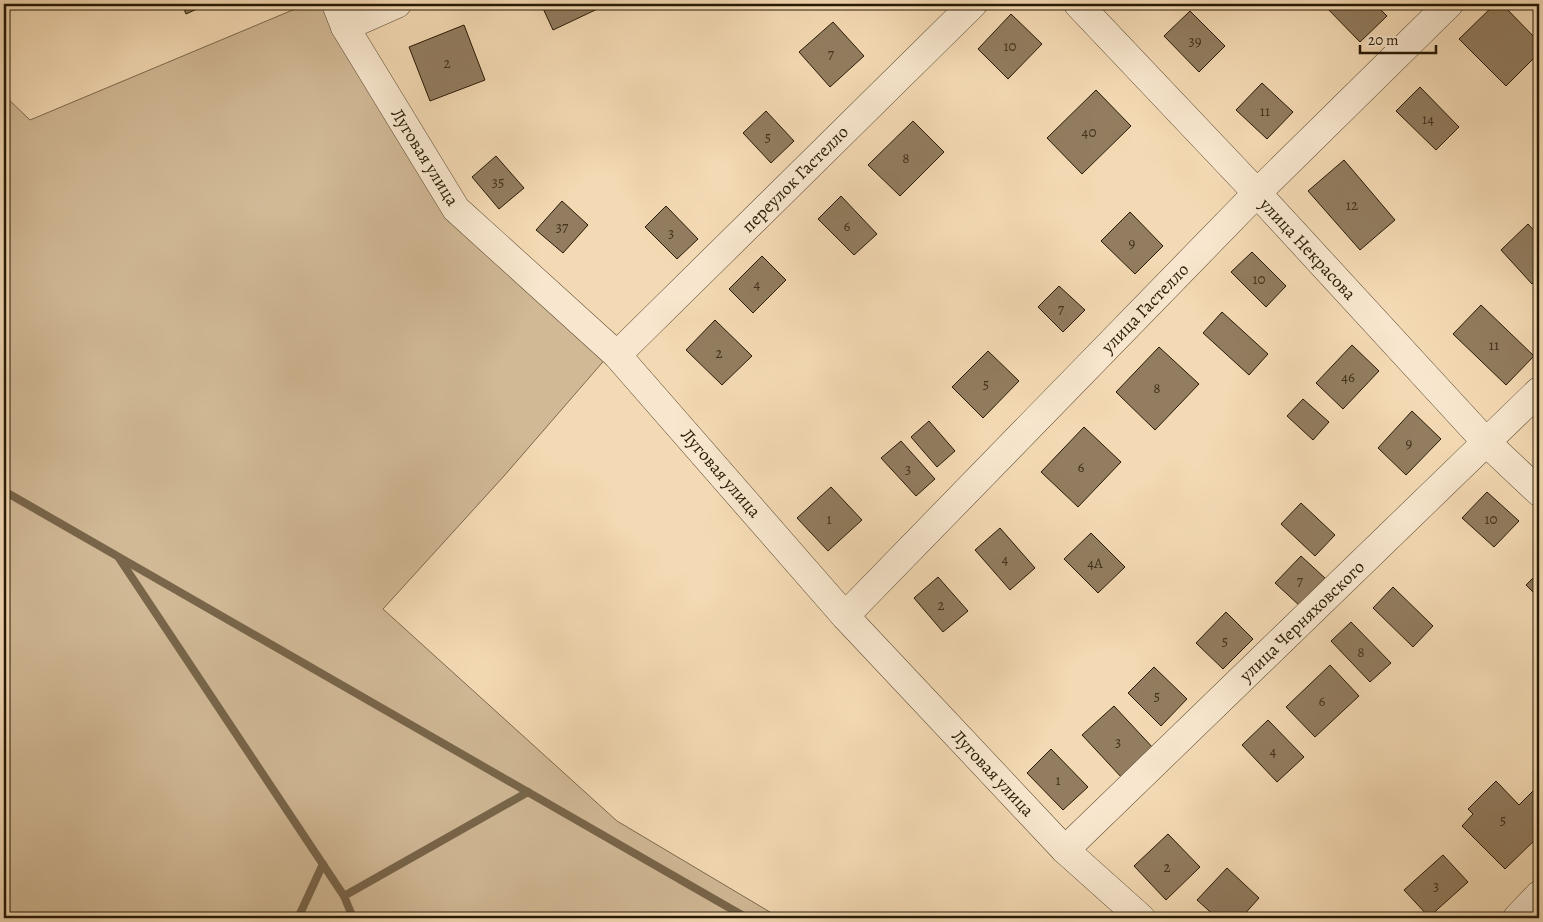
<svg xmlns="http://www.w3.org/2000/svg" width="1543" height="922" font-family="Alegreya,serif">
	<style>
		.green { fill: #d1b996; stroke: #7c694d }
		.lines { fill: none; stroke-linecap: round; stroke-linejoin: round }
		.stream { stroke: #78654a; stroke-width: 8 }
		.building { fill: #927d60; stroke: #271904 }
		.street-casing { stroke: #5a4930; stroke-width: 29 }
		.street { stroke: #f8e7ce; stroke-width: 28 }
		.labels { text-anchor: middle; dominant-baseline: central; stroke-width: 4.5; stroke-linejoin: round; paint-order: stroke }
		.number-label { font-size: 15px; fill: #42321b }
		.street-label { font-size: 18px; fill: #271904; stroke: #f8e7ce }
	</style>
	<rect width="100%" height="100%" fill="#f4dab4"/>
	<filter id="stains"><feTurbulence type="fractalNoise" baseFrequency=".004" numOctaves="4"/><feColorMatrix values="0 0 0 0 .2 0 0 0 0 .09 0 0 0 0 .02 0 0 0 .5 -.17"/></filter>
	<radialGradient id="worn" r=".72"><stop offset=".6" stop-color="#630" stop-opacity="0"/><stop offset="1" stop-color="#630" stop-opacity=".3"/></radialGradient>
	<!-- green -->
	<path class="green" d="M307,4H326L450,215L608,356L504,476L383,609L617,821L780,918H4V95L30,120Z"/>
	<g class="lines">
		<!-- stream -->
		<g class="stream">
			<path d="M4,491L747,918"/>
			<path d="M119,558L344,896L353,918"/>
			<path d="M344,896L528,792"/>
			<path d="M298,918L323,864"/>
		</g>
	</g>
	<!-- building -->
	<g class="building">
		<path d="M182,4H208L186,14Z"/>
		<path d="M541,4H608L553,30Z"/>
		<path d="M1328,4H1375L1387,16L1360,42L1325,6Z"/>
		<path d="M1495,4H1502L1539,42V53L1506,86L1459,39Z"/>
		<path d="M1190,11L1225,46L1199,72L1164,36Z"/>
		<path d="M1011,14L1042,44L1008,79L978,49Z"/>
		<path d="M833,22L864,56L830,87L799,52Z"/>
		<path d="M464,25L485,80L430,101L409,47Z"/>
		<path d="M1262,83L1293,112L1267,139L1236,110Z"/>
		<path d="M1420,87L1459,127L1436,150L1396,111Z"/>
		<path d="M1096,90L1131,126L1082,174L1047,138Z"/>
		<path d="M766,111L794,141L771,163L743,133Z"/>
		<path d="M913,121L944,152L900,196L868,165Z"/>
		<path d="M496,156L524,188L499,209L472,177Z"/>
		<path d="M1344,160L1395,220L1360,250L1308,191Z"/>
		<path d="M841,196L877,234L854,255L818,219Z"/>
		<path d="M562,201L588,225L563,253L536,230Z"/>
		<path d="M666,206L698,239L677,259L645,227Z"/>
		<path d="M1130,212L1163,246L1135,274L1101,241Z"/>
		<path d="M1528,224L1539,236V277L1532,284L1501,250Z"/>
		<path d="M1252,252L1286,286L1266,307L1231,272Z"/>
		<path d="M762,256L786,280L753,313L729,289Z"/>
		<path d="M1059,286L1085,310L1063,332L1038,307Z"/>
		<path d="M1481,305L1534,356L1506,385L1453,334Z"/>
		<path d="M1222,312L1268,354L1249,375L1203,333Z"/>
		<path d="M715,320L752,356L722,385L686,350Z"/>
		<path d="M1352,345L1379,371L1343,409L1316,383Z"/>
		<path d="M1159,347L1199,384L1155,430L1116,392Z"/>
		<path d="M988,351L1019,381L983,418L952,387Z"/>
		<path d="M1303,399L1329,422L1313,440L1287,416Z"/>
		<path d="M1412,411L1441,439L1406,475L1378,448Z"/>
		<path d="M929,421L955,451L937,467L911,437Z"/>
		<path d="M1084,427L1121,462L1078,507L1041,472Z"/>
		<path d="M901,441L935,479L916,496L881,458Z"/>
		<path d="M831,487L862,520L828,551L797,518Z"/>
		<path d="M1487,492L1519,521L1494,547L1462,518Z"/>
		<path d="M1301,503L1335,535L1315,556L1281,524Z"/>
		<path d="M1000,528L1035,568L1010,590L975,550Z"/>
		<path d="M1091,533L1125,567L1098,593L1064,559Z"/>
		<path d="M1301,556L1326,579L1300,606L1275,583Z"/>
		<path d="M1539,572V598L1526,585Z"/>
		<path d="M938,577L968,611L943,632L914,598Z"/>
		<path d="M1393,587L1433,626L1413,647L1373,608Z"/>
		<path d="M1226,612L1253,639L1223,669L1196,643Z"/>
		<path d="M1351,622L1391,663L1370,682L1331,641Z"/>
		<path d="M1330,665L1359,696L1315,737L1286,707Z"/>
		<path d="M1154,667L1187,699L1161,726L1128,693Z"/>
		<path d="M1114,706L1155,750L1123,779L1082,735Z"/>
		<path d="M1268,720L1304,757L1277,782L1242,745Z"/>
		<path d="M1051,749L1088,787L1063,810L1027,773Z"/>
		<path d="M1496,781L1519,805L1539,785V836L1505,869L1462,826L1473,814L1468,809Z"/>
		<path d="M1168,834L1200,867L1166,900L1134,866Z"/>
		<path d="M1443,855L1468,882L1429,917L1404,890Z"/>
		<path d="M1227,868L1259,898L1241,918H1217L1197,900Z"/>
	</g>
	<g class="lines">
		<!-- street casing -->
		<g class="street-casing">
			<g id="street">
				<path d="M336,4L345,27L456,209L617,355L845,616L1065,850L1141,918"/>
				<path d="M1078,4L1257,193L1487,443L1539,492"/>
				<path d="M345,27L397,4"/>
				<path d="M617,355L973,4"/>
				<path d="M845,616L1257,193L1449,4"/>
				<path d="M1065,850L1539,391"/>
				<path d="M1517,918L1539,895"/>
			</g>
		</g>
		<!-- street -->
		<use href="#street" class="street"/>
	</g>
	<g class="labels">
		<!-- number labels -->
		<g class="number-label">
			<text x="1195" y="41">39</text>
			<text x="1010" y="46">10</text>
			<text x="831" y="54">7</text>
			<text x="447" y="63">2</text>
			<text x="1265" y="111">11</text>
			<text x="1428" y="119">14</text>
			<text x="1089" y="132">40</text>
			<text x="768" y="137">5</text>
			<text x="906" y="158">8</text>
			<text x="498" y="182">35</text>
			<text x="1352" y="205">12</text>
			<text x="847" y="226">6</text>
			<text x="562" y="227">37</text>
			<text x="671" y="233">3</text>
			<text x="1132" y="243">9</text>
			<text x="1259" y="279">10</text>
			<text x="757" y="284">4</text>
			<text x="1061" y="309">7</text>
			<text x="1494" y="345">11</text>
			<text x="719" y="353">2</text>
			<text x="1348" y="377">46</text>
			<text x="986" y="384">5</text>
			<text x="1157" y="388">8</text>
			<text x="1409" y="443">9</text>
			<text x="1081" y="467">6</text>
			<text x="908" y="469">3</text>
			<text x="829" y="519">1</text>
			<text x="1491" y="519">10</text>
			<text x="1005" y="559">4</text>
			<text x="1095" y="563">4А</text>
			<text x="1300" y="581">7</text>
			<text x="941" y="605">2</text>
			<text x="1225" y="641">5</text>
			<text x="1361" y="652">8</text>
			<text x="1157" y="696">5</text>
			<text x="1322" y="701">6</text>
			<text x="1118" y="742">3</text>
			<text x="1273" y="751">4</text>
			<text x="1058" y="780">1</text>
			<text x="1503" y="820">5</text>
			<text x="1167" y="867">2</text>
			<text x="1436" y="886">3</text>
		</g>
		<!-- street labels -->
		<g class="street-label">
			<text transform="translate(425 157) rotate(58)">Луговая улица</text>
			<text transform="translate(795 179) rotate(-45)">переулок Гастелло</text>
			<text transform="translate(1308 249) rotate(47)">улица Некрасова</text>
			<text transform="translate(1145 308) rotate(-46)">улица Гастелло</text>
			<text transform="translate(721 473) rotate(49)">Луговая улица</text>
			<text transform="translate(1302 621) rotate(-44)">улица Черняховского</text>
			<text transform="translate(993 773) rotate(47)">Луговая улица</text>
		</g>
	</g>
	<!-- margin -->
	<rect width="1543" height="922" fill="none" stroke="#f4dab4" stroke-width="20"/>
	<rect x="5" y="5" width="1533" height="912" fill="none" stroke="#271904" stroke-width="2.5"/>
	<rect x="10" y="10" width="1523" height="902" fill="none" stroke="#271904"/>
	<!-- scale -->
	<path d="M1360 45v8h76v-8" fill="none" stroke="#271904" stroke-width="2.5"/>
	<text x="1368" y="45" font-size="15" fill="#271904" stroke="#f8e7ce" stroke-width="4" paint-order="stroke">20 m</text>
	<rect width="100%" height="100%" filter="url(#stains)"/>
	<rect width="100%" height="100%" fill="url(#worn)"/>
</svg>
